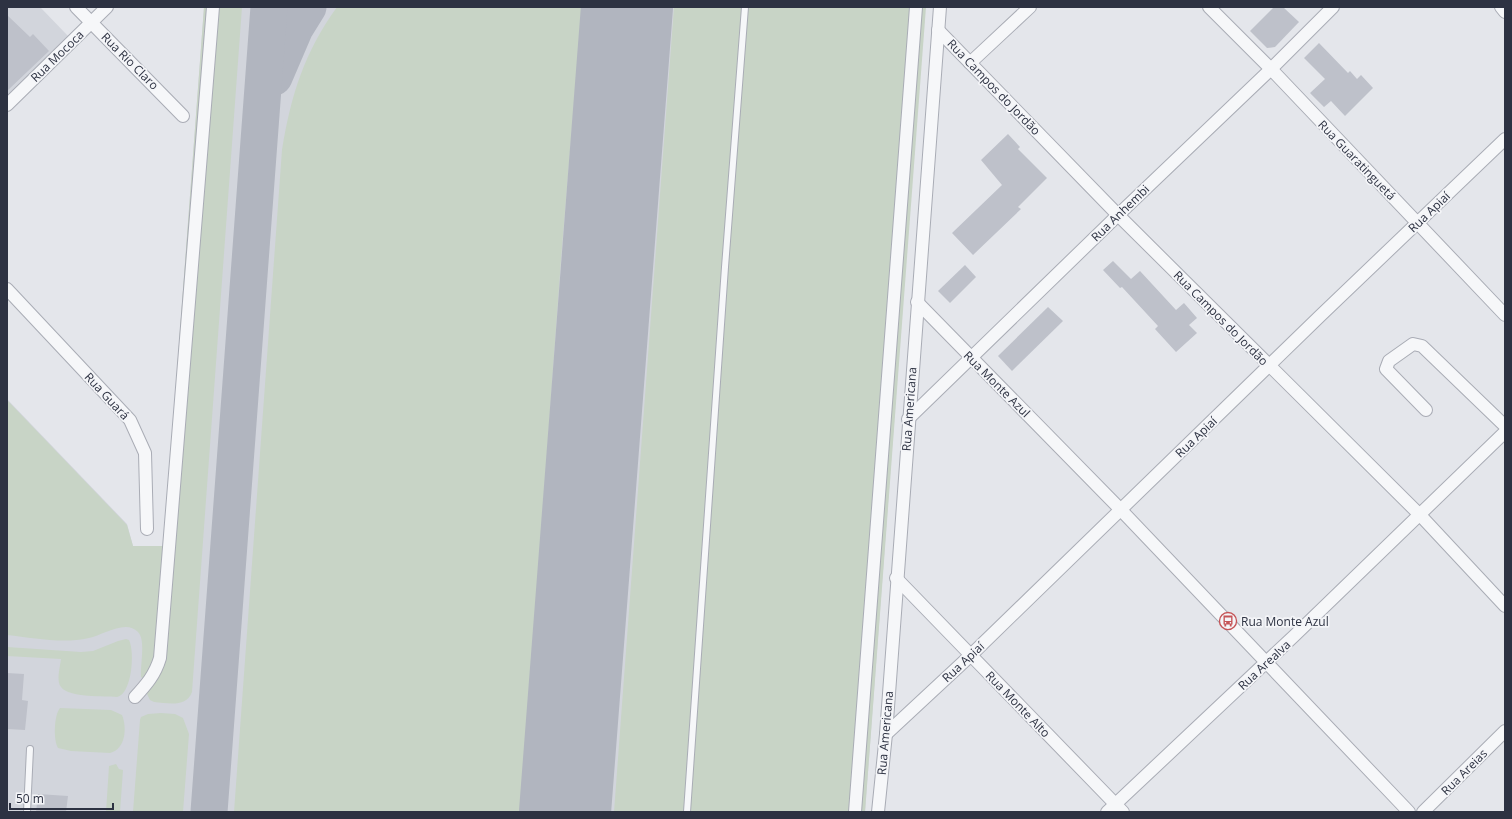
<svg xmlns="http://www.w3.org/2000/svg" width="1512" height="819" font-family="'Open Sans',sans-serif">
	<style>
		.built { fill: #d2d5dc }
		.green { fill: #c8d4c6 }
		.lines { fill: none; stroke-linecap: round; stroke-linejoin: round }
		.taxiway { stroke: #b1b5bf; stroke-width: 37 }
		.runway { stroke: #b1b5bf; stroke-width: 92 }
		.building { fill: #bec1ca }
		.service-casing { stroke: #a9acb5; stroke-width: 8 }
		.minor-casing { stroke: #a9acb5; stroke-width: 14 }
		.service { stroke: #f6f7f9; stroke-width: 6 }
		.minor { stroke: #f6f7f9; stroke-width: 12 }
		.labels { text-anchor: middle; dominant-baseline: central; stroke-width: 3.5; stroke-linejoin: round; paint-order: stroke }
		.street-label { font-size: 12px; fill: #2d3242; stroke: #f4f5f8 }
		.poi-label { font-size: 12px; fill: #2d3242; stroke: #f4f5f8; text-anchor: start }
	</style>
	<rect width="100%" height="100%" fill="#e4e6eb"/>
	<!-- built -->
	<g class="built">
		<path d="M7,7H40L68,36L7,96Z"/>
		<path d="M204,7H925L865,812H7V399L127,524L133,546H164Z"/>
	</g>
	<!-- green -->
	<g class="green">
		<path d="M204,7H242L192,692C186,708 168,703 154,702L150,700L147,694L144,679L141,677C140,665 146,640 138,632C126,619 103,635 89,638C63,644 34,638 7,635V400L127,525L133,546H164Z"/>
		<path d="M337,7H582L561,260L521,812H234L282,150C291,95 304,53 337,7Z"/>
		<path d="M674,7H926L865,812H614Z"/>
		<path d="M126,639L129,640C135,652 132,694 117,697C105,696 69,698 61,687C56,681 60,667 61,659L7,656V647L81,652L93,651L118,641Z"/>
		<path d="M60,708L111,710L122,715C127,727 126,749 110,753L71,751L58,748C53,740 54,715 60,708Z"/>
		<path d="M161,713L175,714L183,718L189,734L183,812H133L140,720L141,717L148,714Z"/>
		<path d="M116,764L119,769L123,770L120,812H106L109,766Z"/>
	</g>
	<g class="lines">
		<!-- taxiway -->
		<g class="taxiway">
			<path d="M274,77L295,28L308,7"/>
			<path d="M209,812L269,7"/>
		</g>
		<!-- runway -->
		<path class="runway" d="M565,812L627,7"/>
	</g>
	<!-- building -->
	<g class="building">
		<path d="M1274,7H1283L1299,22L1275,47L1267,48L1250,31Z"/>
		<path d="M7,15L30,37L33,34L49,51L7,91Z"/>
		<path d="M1319,43L1348,73L1350,71L1357,79L1361,75L1373,88L1345,116L1331,101L1324,107L1310,93L1325,79L1304,58Z"/>
		<path d="M1008,134L1020,147L1018,149L1047,178L1018,207L1021,209L973,255L952,233L1002,185L981,160Z"/>
		<path d="M1113,261L1131,279L1140,271L1176,310L1184,303L1197,318L1189,325L1197,333L1176,352L1155,329L1158,326L1122,287L1120,288L1103,270Z"/>
		<path d="M965,265L976,277L950,303L938,291Z"/>
		<path d="M1048,307L1063,321L1012,371L998,356Z"/>
		<path d="M7,673L24,674L22,700L28,701L25,730L7,729Z"/>
		<path d="M38,794L68,796L66,812H36Z"/>
	</g>
	<g class="lines">
		<!-- service casing -->
		<g class="service-casing">
			<g id="service">
				<path d="M27,812L30,749"/>
				<path d="M687,812L725,267L745,7"/>
			</g>
		</g>
		<!-- minor casing -->
		<g class="minor-casing">
			<g id="minor">
				<path d="M76,7L183,116"/>
				<path d="M1209,7L1271,69L1505,315"/>
				<path d="M1501,7L1505,12"/>
				<path d="M938,30L1118,215L1420,515L1505,606"/>
				<path d="M970,63L1030,7"/>
				<path d="M7,105L107,7"/>
				<path d="M7,289L130,420L145,453L147,529"/>
				<path d="M917,302L1121,510L1409,812"/>
				<path d="M1426,410L1386,369L1389,361L1413,344L1422,346L1505,426"/>
				<path d="M908,419L1118,215L1271,69L1333,7"/>
				<path d="M896,578L1123,812"/>
				<path d="M135,697C146,685 155,675 160,658L213,7"/>
				<path d="M886,734L971,655L1320,316L1505,139"/>
				<path d="M855,812L916,7"/>
				<path d="M878,812L886,734L940,7"/>
				<path d="M1107,812L1294,636L1505,432"/>
				<path d="M1423,812L1505,731"/>
			</g>
		</g>
		<!-- service -->
		<use href="#service" class="service"/>
		<!-- minor -->
		<use href="#minor" class="minor"/>
	</g>
	<!-- icons -->
	<defs>
		<g id="bus-ring" transform="scale(0.9)"><circle r="9.5" fill="#f4f5f8" stroke="#c55457" stroke-width="1.5"/><path d="M-5-6H5V4H4V6H2V4H-2V6H-4V4H-5ZM-3.5-4V0h7V-4ZM-3.5 1.2v1.5H-2V1.2ZM2 1.2v1.5H3.5V1.2Z" fill="#c55457"/></g>
	</defs>
	<g fill-rule="evenodd">
		<use href="#bus-ring" x="1228" y="621"/>
	</g>
	<g class="labels">
		<!-- street labels -->
		<g class="street-label">
			<text transform="translate(57 56) rotate(-44)">Rua Mococa</text>
			<text transform="translate(130 61) rotate(45)">Rua Rio Claro</text>
			<text transform="translate(994 87) rotate(46)">Rua Campos do Jordão</text>
			<text transform="translate(1357 160) rotate(46)">Rua Guaratinguetá</text>
			<text transform="translate(1429 212) rotate(-44)">Rua Apiaí</text>
			<text transform="translate(1120 213) rotate(-44)">Rua Anhembi</text>
			<text transform="translate(1221 318) rotate(45)">Rua Campos do Jordão</text>
			<text transform="translate(997 384) rotate(45)">Rua Monte Azul</text>
			<text transform="translate(107 396) rotate(47)">Rua Guará</text>
			<text transform="translate(909 409) rotate(-86)">Rua Americana</text>
			<text transform="translate(1196 437) rotate(-44)">Rua Apiaí</text>
			<text transform="translate(963 662) rotate(-43)">Rua Apiaí</text>
			<text transform="translate(1264 665) rotate(-43)">Rua Arealva</text>
			<text transform="translate(1018 704) rotate(46)">Rua Monte Alto</text>
			<text transform="translate(885 733) rotate(-85)">Rua Americana</text>
			<text transform="translate(1464 772) rotate(-45)">Rua Areias</text>
		</g>
		<!-- poi labels -->
		<g class="poi-label">
			<text x="1241" y="621">Rua Monte Azul</text>
		</g>
	</g>
	<!-- border -->
	<rect width="1512" height="819" fill="none" stroke="#2d3242" stroke-width="16"/>
	<!-- scale -->
	<path d="M10 803v6h103v-6" fill="none" stroke="#2d3242" stroke-width="2"/>
	<text x="16" y="803" font-size="12" fill="#2d3242" stroke="#f4f5f8" stroke-width="3" paint-order="stroke">50 m</text>
</svg>
